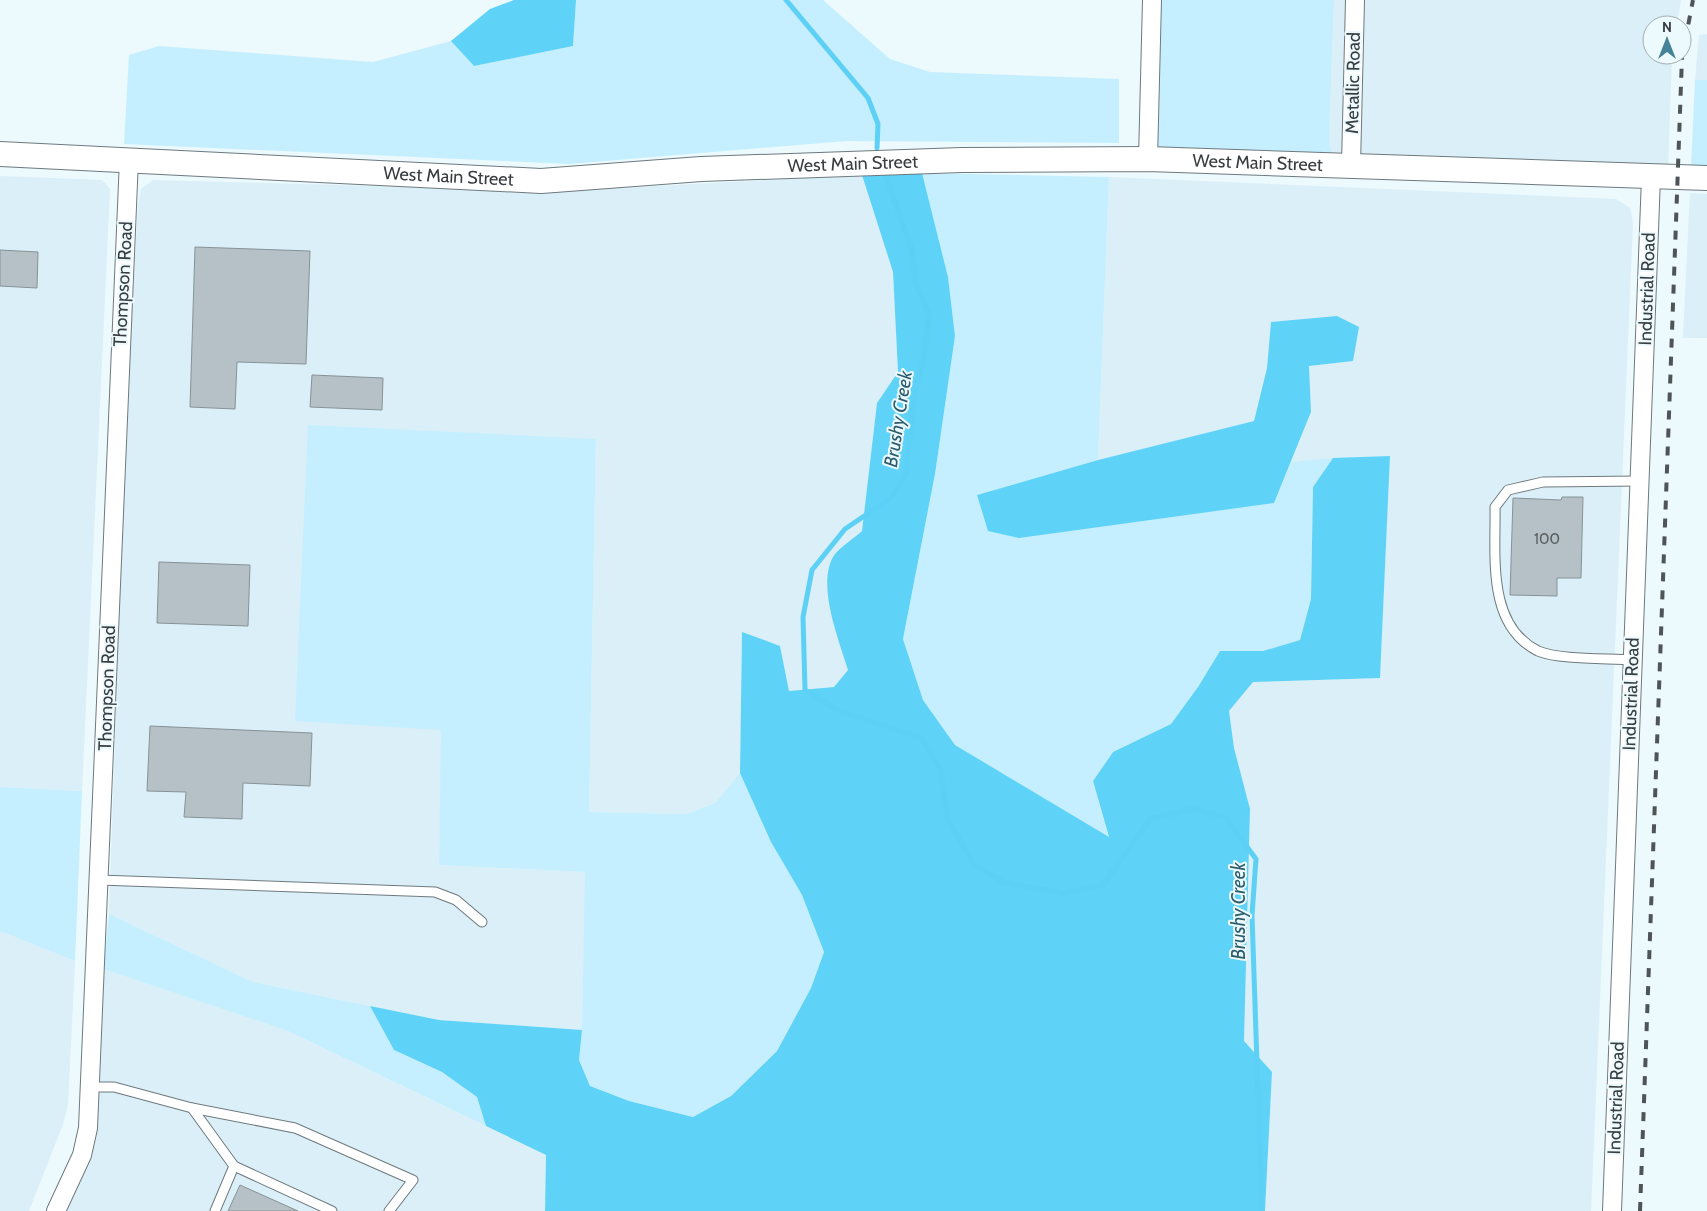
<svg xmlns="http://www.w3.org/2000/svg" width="1707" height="1211" font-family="Cabin,sans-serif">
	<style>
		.built { fill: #daeff7 }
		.green { fill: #c5effe }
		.forest { fill: #5ed2f7 }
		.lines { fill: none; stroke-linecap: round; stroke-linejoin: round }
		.stream { stroke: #5cd0f5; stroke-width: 5 }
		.building { fill: #b5c1c6; stroke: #879297 }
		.lane-casing { stroke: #6e797d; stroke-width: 11 }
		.street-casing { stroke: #6e797d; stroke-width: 20 }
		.secondary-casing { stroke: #6e797d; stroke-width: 26 }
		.lane { stroke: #fff; stroke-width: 9 }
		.street { stroke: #fff; stroke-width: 18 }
		.secondary { stroke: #fff; stroke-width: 24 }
		.rail { stroke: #4f5557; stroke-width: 4; stroke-dasharray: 9 9; stroke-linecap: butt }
		.labels { text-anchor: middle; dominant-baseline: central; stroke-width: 4; stroke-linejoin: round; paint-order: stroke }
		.number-label { font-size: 15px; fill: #585e61 }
		.street-label { font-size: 18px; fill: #393d3f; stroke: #ecf9fd }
		.water-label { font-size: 19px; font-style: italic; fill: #2c5d6d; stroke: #ecf9fd }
	</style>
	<rect width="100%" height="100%" fill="#ecf9fd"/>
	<!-- built -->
	<g class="built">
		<path d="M1334,0H1681L1677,25H1652V55H1672L1668,168L1332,154L1329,141Z"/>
		<path d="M1707,34V80H1695L1699,35Z"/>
		<path d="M862,175L893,272L898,372L877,403L862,531L835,554L834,623L848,670L834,687L789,691L780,646L742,633L740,773L715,803L687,814L589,812L596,439L442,730L439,865L586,872L582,1030L439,1020L253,982L109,914L126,416L138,206L141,189L153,180L564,191Z"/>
		<path d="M0,176L102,180L110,189L82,791L0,787Z"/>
		<path d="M1109,177L1616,199L1630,208L1633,222L1591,1211H1265L1272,1072L1244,1041L1250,809L1234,748L1229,711L1253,682L1380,678L1390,456L1291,462L1311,412L1309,366L1353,361L1271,322L1267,368L1254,421L1098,460Z"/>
		<path d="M1690,193L1707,194V338H1683Z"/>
		<path d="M0,931L75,961L68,1105L63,1124L29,1211H0Z"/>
		<path d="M103,969L288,1031L546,1155L545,1211H59L71,1182Z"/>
	</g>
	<!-- green -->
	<g class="green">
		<path d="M576,0H823L890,59L930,72L1119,79V143L847,141L569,164L124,144L129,55L159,46L373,62L451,41L474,66L573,46Z"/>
		<path d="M1152,0H1334L1329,141L1332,154L1161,149L1147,136Z"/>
		<path d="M1695,80H1707V168L1691,167Z"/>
		<path d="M922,173L1109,177L1098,460L977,495L1274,503L1291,462L1333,458L1313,487L1311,599L1300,640L1263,651H1220L1198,687L1171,724L1113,752L1093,781L1109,838L955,745L923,700L903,639L935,474L955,336L948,277Z"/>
		<path d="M308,425L596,439L589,812L687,814L715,803L740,773L771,842L802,895L824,952L811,988L777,1051L731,1096L693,1117L629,1101L590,1086L579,1060L582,1030L585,872L439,865L441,730L295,721Z"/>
		<path d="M0,787L82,791L75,961L0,931Z"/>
		<path d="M109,914L253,982L370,1006L394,1050L442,1072L477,1097L486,1126L288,1031L103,969Z"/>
	</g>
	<!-- forest -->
	<g class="forest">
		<path d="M514,0H576L573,46L474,66L451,41L490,9Z"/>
		<path d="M922,173L948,277L955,336L935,474L903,639L923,700L955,745L1109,837L1093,781L1113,752L1171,724L1198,687L1220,651H1263L1300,640L1311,599L1313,487L1333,458L1390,456L1380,678L1253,682L1229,711L1234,748L1250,809L1244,1041L1272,1072L1265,1211H545L546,1155L486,1126L477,1097L442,1072L394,1050L370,1006L439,1020L582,1030L579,1060L590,1086L629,1101L693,1117L731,1096L777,1051L811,988L824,952L802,895L771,842L740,773L742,632L780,646L789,691L834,687L848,670C839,640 815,582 835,554C842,546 854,538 862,531L877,403L898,372L893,272L862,175Z"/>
		<path d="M1337,316L1359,327L1353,361L1309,366L1311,412L1274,503L1019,538L988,531L977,495L1098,460L1254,421L1267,368L1271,322Z"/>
	</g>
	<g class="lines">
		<!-- stream -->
		<g class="stream">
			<path d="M786,0L868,98L878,124L877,148"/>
			<path d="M885,175L912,249L915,281L929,315L924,358L915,390L906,474L891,498L845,529L812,570L803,617L805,690L837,710L921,738L940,768L948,820L974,865L1005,883L1063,893L1103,885L1150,819L1192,809L1225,817L1256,859L1252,915L1262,1211"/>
		</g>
	</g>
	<!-- building -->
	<g class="building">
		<path d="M195,247L310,251L306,364L237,362L235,409L190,407Z"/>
		<path d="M0,250L38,252L37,288L0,286Z"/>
		<path d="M312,375L383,378L382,410L310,407Z"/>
		<path d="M1562,497H1583L1581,578H1557V596L1510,595L1513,498L1561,500Z"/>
		<path d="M159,562L250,565L248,626L157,623Z"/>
		<path d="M150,726L312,733L310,786L243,783L242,819L184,817L186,792L147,791Z"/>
		<path d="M240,1185L298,1211H228Z"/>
	</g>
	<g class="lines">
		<!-- lane casing -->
		<g class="lane-casing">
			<g id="lane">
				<path d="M1633,660C1609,658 1559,660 1538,651C1486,625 1496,555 1495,507L1508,490L1543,482L1640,481"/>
				<path d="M99,880L435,892L456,900L482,922"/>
				<path d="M90,1087H114L192,1108L234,1166L215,1211"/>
				<path d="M192,1108L295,1128L413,1180L389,1211"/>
				<path d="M234,1166L332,1211"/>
			</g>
		</g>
		<!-- street casing -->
		<g class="street-casing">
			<g id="street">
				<path d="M1148,159L1152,0"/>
				<path d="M1351,165L1355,0"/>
				<path d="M56,1211L82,1155L88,1128L129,159"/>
				<path d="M1612,1211L1651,177"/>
			</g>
		</g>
		<!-- secondary casing -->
		<g class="secondary-casing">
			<g id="secondary">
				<path id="s1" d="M0,154L541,181L701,169L962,160L1148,159L1707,178"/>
			</g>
		</g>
		<!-- lane -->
		<use href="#lane" class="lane"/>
		<!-- street -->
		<use href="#street" class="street"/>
		<!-- secondary -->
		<use href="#secondary" class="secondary"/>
		<!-- rail -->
		<path class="rail" d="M1640,1211L1682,57L1693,0"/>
	</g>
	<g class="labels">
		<!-- number labels -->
		<g class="number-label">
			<text x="1547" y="539">100</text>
		</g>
		<!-- street labels -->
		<g class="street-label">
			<text transform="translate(1353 83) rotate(-89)">Metallic Road</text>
			<text stroke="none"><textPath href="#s1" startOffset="1259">West Main Street</textPath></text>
			<text stroke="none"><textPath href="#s1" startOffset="854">West Main Street</textPath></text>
			<text stroke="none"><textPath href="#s1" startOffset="449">West Main Street</textPath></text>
			<text transform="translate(123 284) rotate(-87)">Thompson Road</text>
			<text transform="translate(1647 289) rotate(-88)">Industrial Road</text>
			<text transform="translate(107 688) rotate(-88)">Thompson Road</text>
			<text transform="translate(1631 694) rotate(-88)">Industrial Road</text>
			<text transform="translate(1616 1098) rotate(-88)">Industrial Road</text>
		</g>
		<!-- water labels -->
		<g class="water-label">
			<text transform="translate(898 419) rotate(-81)">Brushy Creek</text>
			<text transform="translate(1238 911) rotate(-90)">Brushy Creek</text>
		</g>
	</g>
	<!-- north arrow -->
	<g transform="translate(1667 40)"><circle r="24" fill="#ecf9fd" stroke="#a4aeb1"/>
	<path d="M0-4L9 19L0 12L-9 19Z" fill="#438297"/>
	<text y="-8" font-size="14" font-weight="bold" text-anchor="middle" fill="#393d3f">N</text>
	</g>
</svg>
